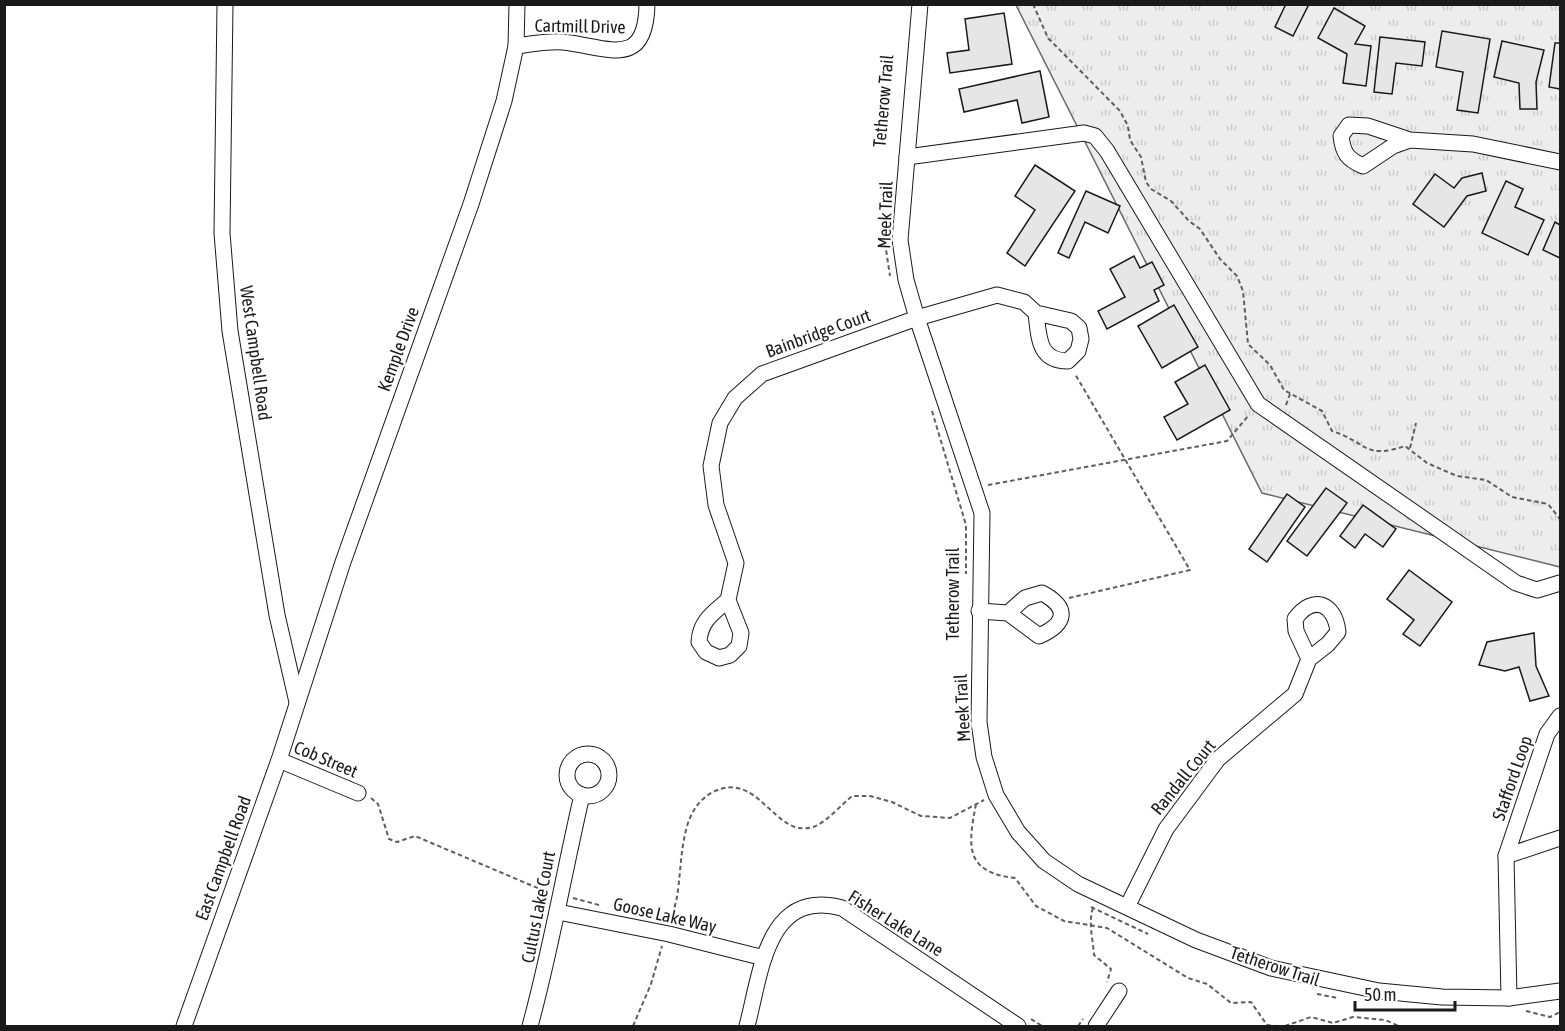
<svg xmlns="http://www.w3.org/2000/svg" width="1565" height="1031" font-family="'Asap Condensed',sans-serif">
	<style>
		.grass { fill: url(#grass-tufts); stroke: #6a6a6a; stroke-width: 1.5 }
		.building { fill: #e6e6e6; stroke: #1a1a1a; stroke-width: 1.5 }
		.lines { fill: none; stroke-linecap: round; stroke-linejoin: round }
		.minor-casing { stroke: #1a1a1a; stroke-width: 17 }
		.path { stroke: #5f5f5f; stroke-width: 2; stroke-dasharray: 4.5 3; stroke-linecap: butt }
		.minor { stroke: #fff; stroke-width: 15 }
		.labels { text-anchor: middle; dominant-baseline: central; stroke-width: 4.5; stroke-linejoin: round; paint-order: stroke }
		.street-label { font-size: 18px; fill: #1a1a1a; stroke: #fff }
	</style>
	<defs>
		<pattern id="grass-tufts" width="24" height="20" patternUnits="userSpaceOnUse" patternTransform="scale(1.5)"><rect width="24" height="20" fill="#ededed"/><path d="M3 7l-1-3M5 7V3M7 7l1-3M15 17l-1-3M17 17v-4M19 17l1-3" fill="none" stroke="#cbcbcb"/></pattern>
	</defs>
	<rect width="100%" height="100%" fill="#fff"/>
	<!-- grass -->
	<path class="grass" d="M1016,5H1560V567L1262,493Z"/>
	<!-- building -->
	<g class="building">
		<path d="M1283,4H1309L1293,36L1275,27L1285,6Z"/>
		<path d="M1334,8L1365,26L1355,44L1371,46L1366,86L1343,83L1347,54L1318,38Z"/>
		<path d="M1004,13L1012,64L950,73L947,53L969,50L965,19Z"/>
		<path d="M1442,31L1490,39L1478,113L1457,110L1463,72L1436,67Z"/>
		<path d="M1380,37L1425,42L1422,66L1396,63L1392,94L1374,92Z"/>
		<path d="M1502,41L1544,50L1536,82L1537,109H1520L1519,83L1494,77Z"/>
		<path d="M1555,43H1560V89L1549,87Z"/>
		<path d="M1040,71L1049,117L1022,123L1017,100L964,112L959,89Z"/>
		<path d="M1035,165L1075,191L1025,266L1007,253L1035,210L1015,196Z"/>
		<path d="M1482,173L1486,191L1467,196L1444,227L1413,204L1435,174L1454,188L1462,178Z"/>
		<path d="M1506,181L1523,189L1515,207L1544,220L1528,255L1482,233Z"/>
		<path d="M1086,191L1120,206L1108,233L1085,222L1069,258L1058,253Z"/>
		<path d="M1555,222L1560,225V258L1543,250Z"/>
		<path d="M1134,256L1140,268L1152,262L1164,285L1154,290L1159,301L1107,329L1098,311L1125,297L1110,269Z"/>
		<path d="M1174,305L1198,347L1162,368L1138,326Z"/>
		<path d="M1205,365L1230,410L1177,440L1164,417L1188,404L1175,382Z"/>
		<path d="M1326,488L1347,503L1307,556L1287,541Z"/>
		<path d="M1287,494L1305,507L1267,562L1249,549Z"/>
		<path d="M1363,505L1396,529L1383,547L1365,534L1355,548L1340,536Z"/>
		<path d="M1409,570L1452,602L1420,646L1403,634L1414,620L1387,599Z"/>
		<path d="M1534,633L1536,666L1549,696L1530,701L1519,667L1505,671L1479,665L1487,642Z"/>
	</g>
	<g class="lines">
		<!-- minor casing -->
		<g class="minor-casing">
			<g id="minor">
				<path d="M225,4L222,233L230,331L277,615L297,702"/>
				<path d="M920,4L900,240L906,280L917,318L982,513L979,722L984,757L996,795L1018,832L1044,861L1078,884L1196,940L1271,968L1379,991L1442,997L1509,998L1560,991"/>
				<path d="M516,46C531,44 548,41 563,42C608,47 646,70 647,4"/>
				<path d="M1410,140L1393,146L1363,166C1347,159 1343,153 1341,136L1349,125L1368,126L1410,140L1473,144L1560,162"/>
				<path d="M907,157L1084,133L1095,136L1107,151L1258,404L1516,583L1537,590L1560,583"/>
				<path d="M728,600C713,613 700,621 699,642L706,652L719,658L730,655L739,646L741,633L728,600L736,563L716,505L711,466L720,423L735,398L762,374L917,318L997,295L1024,302L1036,313L1071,321L1079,328L1081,339L1078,351L1068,361C1038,361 1039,337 1036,313"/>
				<path d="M979,611L1008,613L1039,636C1066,624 1070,608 1042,593L1025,598L1008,613"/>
				<circle cx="588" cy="775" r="21"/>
				<path d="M279,760L358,793"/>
				<path d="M1506,856L1560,838"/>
				<path d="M1127,907L1166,829L1218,759L1295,694L1309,659L1328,644L1338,632C1335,603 1313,594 1295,619L1296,631L1309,659"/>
				<path d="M558,912L669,934L764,958"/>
				<path d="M1509,998L1506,856L1547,734L1560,716"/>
				<path d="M184,1026L279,760L343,562L471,204L504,101L516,46L517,4"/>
				<path d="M530,1026C551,950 564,872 582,795"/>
				<path d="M747,1026C761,974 766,888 842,908L1018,1026"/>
				<path d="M1096,1026L1119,991"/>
			</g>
		</g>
		<!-- path -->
		<g class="path">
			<path d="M1033,4L1048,38L1120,111L1128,126L1130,140L1141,157L1146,182L1151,189L1171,201L1189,221L1200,229L1220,259L1237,276L1243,291L1248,344L1270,365L1284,390L1322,411L1332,431C1367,442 1364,460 1405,446L1427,463L1457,476L1486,480L1512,497L1548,504L1560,519"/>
			<path d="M885,243L890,276"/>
			<path d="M1286,405L1290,394"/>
			<path d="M932,411L966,525V574"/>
			<path d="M1410,448L1416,423"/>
			<path d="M988,485L1227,441L1249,415"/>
			<path d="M1069,598L1190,570L1075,374"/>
			<path d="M371,798L378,804L389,839L397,842L415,836L547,892"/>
			<path d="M976,804C968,846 964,872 1015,878L1036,906L1064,921L1107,928L1188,978L1207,984L1231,1003L1251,1002L1267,1025L1276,1026"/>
			<path d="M573,898L599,905"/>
			<path d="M1091,907L1148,934"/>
			<path d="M1093,908C1088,923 1093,939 1094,955L1111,969L1107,982"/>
			<path d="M671,922C673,911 677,901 678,890C681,867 681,845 688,823C693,809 700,799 713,792C759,769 774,839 813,827C826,823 842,804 852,796H870L892,802L921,816L950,818L984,800"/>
			<path d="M1317,994L1338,998"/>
			<path d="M1526,1011L1550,1017L1560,1012"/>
			<path d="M1031,1019L1042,1026"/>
			<path d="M633,1026L651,984L662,946"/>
			<path d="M1078,1026L1083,1019"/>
			<path d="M1285,1026L1311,1017L1333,1023L1353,1017L1385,1020L1399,1026"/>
		</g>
		<!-- minor -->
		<use href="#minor" class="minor"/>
	</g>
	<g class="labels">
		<!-- street labels -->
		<g class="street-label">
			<text transform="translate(580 26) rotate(1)">Cartmill Drive</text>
			<text transform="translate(883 101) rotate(-85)">Tetherow Trail</text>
			<text transform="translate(885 215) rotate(-88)">Meek Trail</text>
			<text transform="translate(818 333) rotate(-20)">Bainbridge Court</text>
			<text transform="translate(398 349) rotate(-70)">Kemple Drive</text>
			<text transform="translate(256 353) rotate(82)">West Campbell Road</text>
			<text transform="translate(952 594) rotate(-90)">Tetherow Trail</text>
			<text transform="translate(962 708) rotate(-93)">Meek Trail</text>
			<text transform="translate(326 759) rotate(23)">Cob Street</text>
			<text transform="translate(1183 777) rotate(-51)">Randall Court</text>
			<text transform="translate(1512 778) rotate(-71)">Stafford Loop</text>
			<text transform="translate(223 858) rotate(-70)">East Campbell Road</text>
			<text transform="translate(538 907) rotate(-79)">Cultus Lake Court</text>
			<text transform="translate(665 915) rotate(13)">Goose Lake Way</text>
			<text transform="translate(896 923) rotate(32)">Fisher Lake Lane</text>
			<text transform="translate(1275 966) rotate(18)">Tetherow Trail</text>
		</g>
	</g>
	<!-- border -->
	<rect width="1565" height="1031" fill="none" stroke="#1a1a1a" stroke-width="12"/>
	<!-- scale -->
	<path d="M1355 1001v9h100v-9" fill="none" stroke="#1a1a1a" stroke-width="3"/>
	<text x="1364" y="1001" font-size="18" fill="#1a1a1a" stroke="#ffffff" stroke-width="4.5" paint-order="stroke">50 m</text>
</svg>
